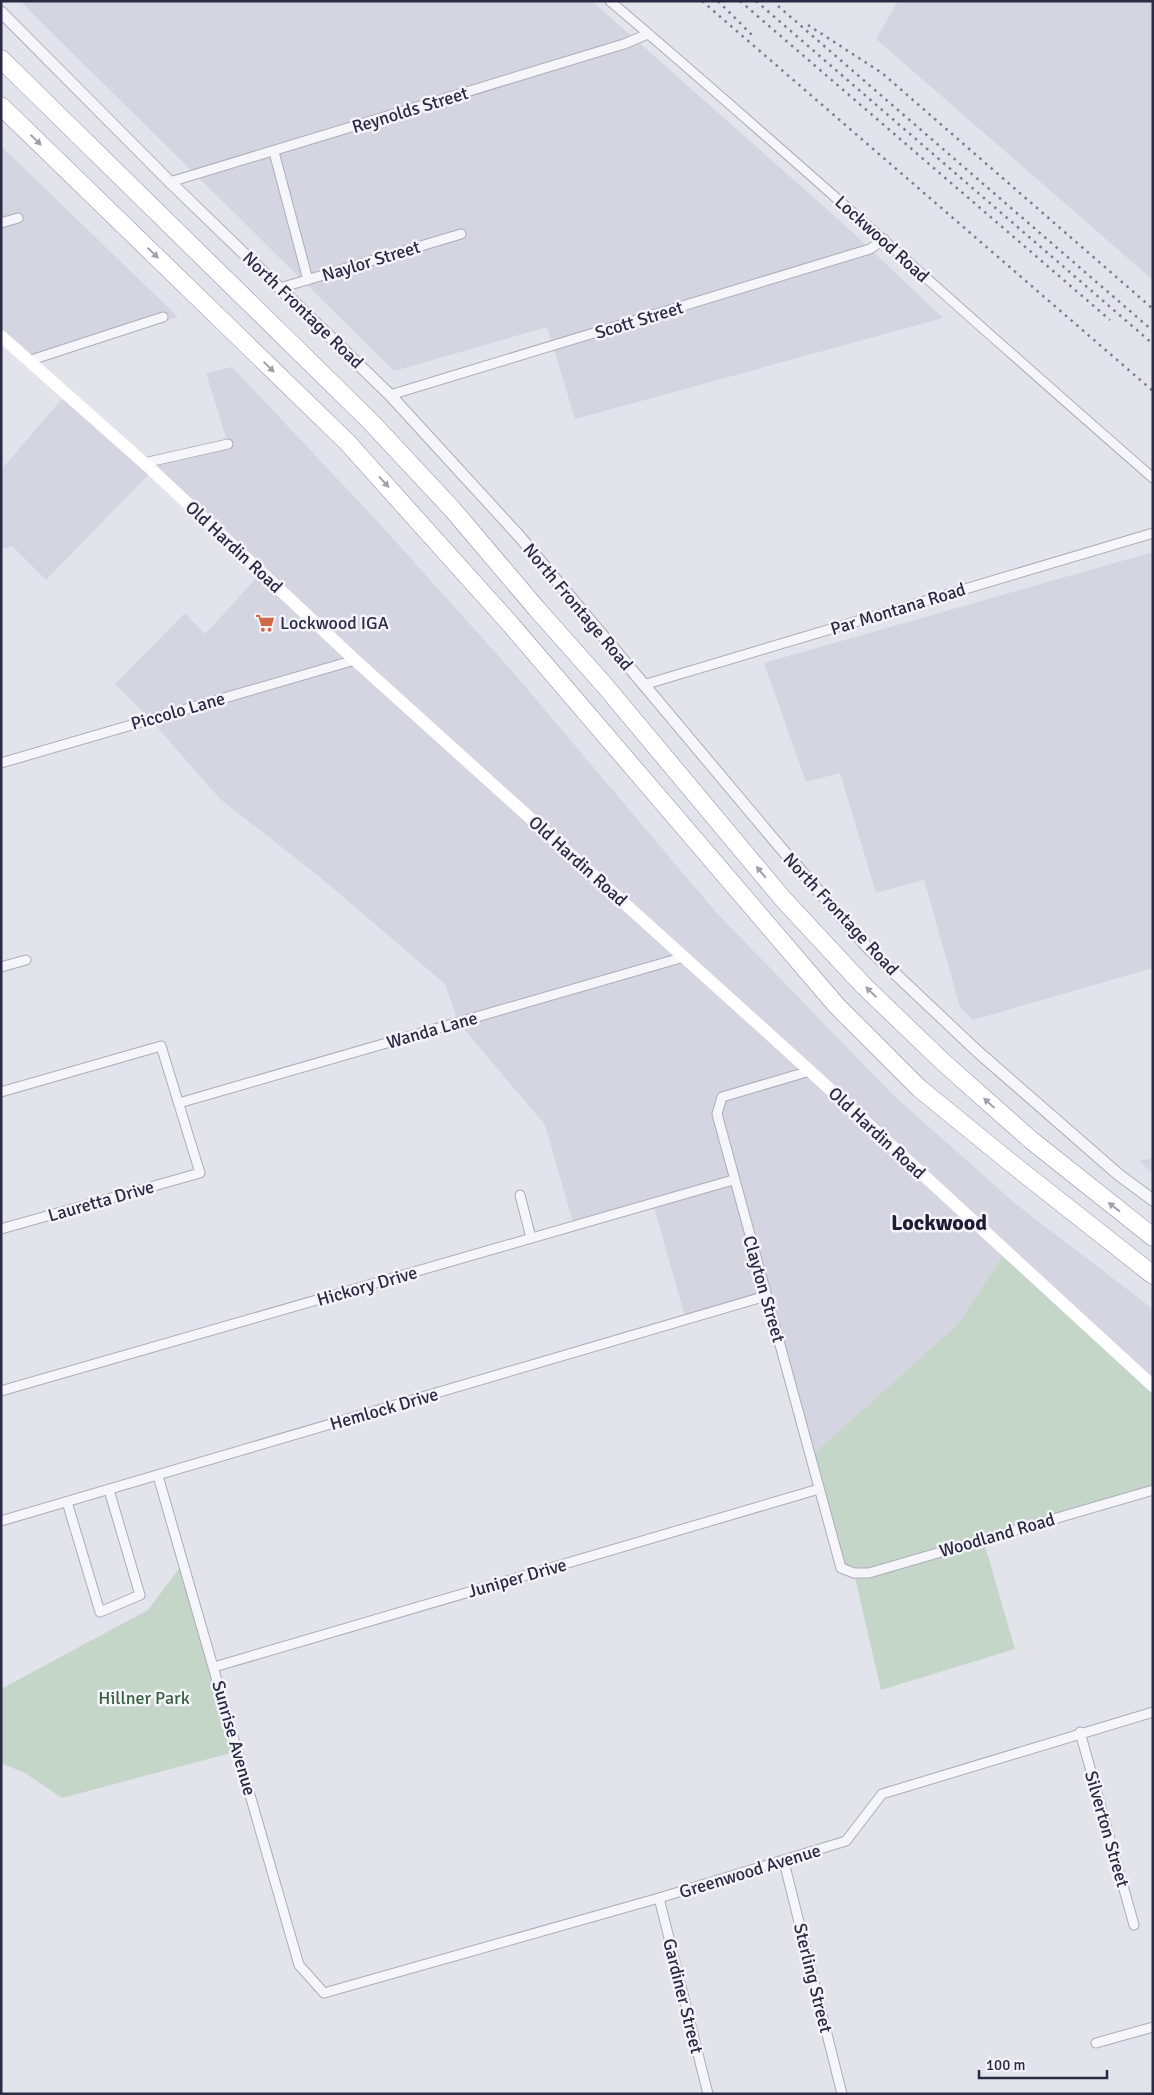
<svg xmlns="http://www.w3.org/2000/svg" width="1154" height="2095" font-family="Signika,sans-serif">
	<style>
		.built { fill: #d5d5e1 }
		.green { fill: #c4d6c7 }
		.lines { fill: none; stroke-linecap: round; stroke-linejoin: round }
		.minor-casing { stroke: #acacba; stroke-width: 11 }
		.tertiary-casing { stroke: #acacba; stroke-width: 13 }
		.motorway-casing { stroke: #8a8aa3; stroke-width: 19 }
		.minor { stroke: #f6f6fa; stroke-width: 9 }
		.tertiary { stroke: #f6f6fa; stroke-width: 11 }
		.secondary { stroke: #fff; stroke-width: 12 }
		.motorway { stroke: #fff; stroke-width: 18 }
		.rail { stroke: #7c7c96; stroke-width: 2.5; stroke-dasharray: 2.5 5; stroke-linecap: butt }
		.oneway { fill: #a09fab }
		.labels { text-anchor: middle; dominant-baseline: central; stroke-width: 5; stroke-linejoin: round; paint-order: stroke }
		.street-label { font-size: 18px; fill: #2b2a44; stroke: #f3f3f9 }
		.poi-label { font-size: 18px; fill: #2b2a44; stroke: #f3f3f9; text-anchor: start }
		.park-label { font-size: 18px; fill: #37603f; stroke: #f3f3f9 }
		.district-label { font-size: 22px; font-weight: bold; fill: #1e1c35; stroke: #f3f3f9 }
	</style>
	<rect width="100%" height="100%" fill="#e3e3ec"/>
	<!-- built -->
	<g class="built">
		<path d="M20,1H592L848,228L943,318L575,419L547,327L394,371Z"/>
		<path d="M898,1H1153V280L876,39Z"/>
		<path d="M1,146L178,317L28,361L1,336Z"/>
		<path d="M232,367L378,522L512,671L715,911L892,1094L1017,1205L1153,1309V1386L1006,1252L957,1325L810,1457L766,1296L686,1320L653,1204L574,1226L545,1125L458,1022L445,984L321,878L220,799L150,719L115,684L185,613L205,634L261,573L152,471L46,580L12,546L1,549V470L66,394L144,463L228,444L206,373Z"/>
		<path d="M1153,552V968L973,1020L960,1007L924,880L876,893L840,773L806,782L764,663Z"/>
		<path d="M1153,1158V1174L1139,1161Z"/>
	</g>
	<!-- green -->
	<g class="green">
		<path d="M1006,1251L1153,1386V1490L983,1539L1015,1649L881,1690L854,1573L841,1568L810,1457L957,1325Z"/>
		<path d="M184,1562L238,1751L62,1798L25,1773L1,1763V1689L148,1610Z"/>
	</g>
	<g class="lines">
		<!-- minor casing -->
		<g class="minor-casing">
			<g id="minor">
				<path d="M610,1C794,157 971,320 1153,478"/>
				<path d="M274,152L308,280"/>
				<path d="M170,182L624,44L648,34"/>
				<path d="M1,223L18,218"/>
				<path d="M280,288L461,234"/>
				<path d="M28,361L163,317"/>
				<path d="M390,395L870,249L884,239"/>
				<path d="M144,463L228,444"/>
				<path d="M643,685L1153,533"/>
				<path d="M1,763L355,660"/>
				<path d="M1,967L26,960"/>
				<path d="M810,1071L722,1097L717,1114L841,1568L854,1573H869L1153,1490"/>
				<path d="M1,1092L161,1046L200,1173L1,1229"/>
				<path d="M179,1103L684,957"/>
				<path d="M520,1195L531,1238"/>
				<path d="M1,1391L733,1180"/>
				<path d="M158,1476L299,1965L324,1993L659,1898L846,1841L882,1794L1153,1712"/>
				<path d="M67,1502L100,1612L140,1595L109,1490"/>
				<path d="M1,1521L766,1296"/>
				<path d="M214,1667L819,1489"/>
				<path d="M1080,1732L1134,1925"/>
				<path d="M784,1862L842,2094"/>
				<path d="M659,1898L708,2094"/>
				<path d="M1096,2043L1153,2027"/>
			</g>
		</g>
		<!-- tertiary casing -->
		<g class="tertiary-casing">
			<path id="tertiary" d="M1,12L170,182L390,395L520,537L780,847L869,949L977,1051L1119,1175L1153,1200"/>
		</g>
		<!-- motorway casing -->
		<g class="motorway-casing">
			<g id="motorway">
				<path d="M1,59L370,421L453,510L536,608L606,687L783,899L863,985L943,1062L1031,1140L1153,1237"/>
				<path d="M1,106L347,442L512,626L837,1006L919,1088L1011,1163L1153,1275"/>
			</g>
		</g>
		<!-- minor -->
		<use href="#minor" class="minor"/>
		<!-- tertiary -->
		<use href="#tertiary" class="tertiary"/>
		<!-- secondary -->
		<path class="secondary" d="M1,336L152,470L355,660L810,1071L1153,1386"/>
		<!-- motorway -->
		<use href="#motorway" class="motorway"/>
		<!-- rail -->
		<g class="rail">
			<path d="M702,1L1153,391"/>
			<path d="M718,1L754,37"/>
			<path d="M740,1L1110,320"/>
			<path d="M756,1L1153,344"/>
			<path d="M778,6L1153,331"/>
			<path d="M808,25L882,73L1153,309"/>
		</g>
	</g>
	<!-- one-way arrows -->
	<defs><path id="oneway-solid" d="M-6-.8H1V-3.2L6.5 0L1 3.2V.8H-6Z" transform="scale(1.25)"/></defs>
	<g class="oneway">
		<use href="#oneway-solid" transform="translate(36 140) rotate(44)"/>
		<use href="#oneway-solid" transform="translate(153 253) rotate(44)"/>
		<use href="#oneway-solid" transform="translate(269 367) rotate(44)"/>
		<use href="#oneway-solid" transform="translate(384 482) rotate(48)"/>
		<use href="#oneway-solid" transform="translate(761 872) rotate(-130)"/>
		<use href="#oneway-solid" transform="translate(871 992) rotate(-136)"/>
		<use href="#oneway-solid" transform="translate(989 1103) rotate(-138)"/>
		<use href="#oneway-solid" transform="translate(1114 1207) rotate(-142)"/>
	</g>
	<!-- icons -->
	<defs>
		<g id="supermarket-bare" transform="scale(1.5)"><path d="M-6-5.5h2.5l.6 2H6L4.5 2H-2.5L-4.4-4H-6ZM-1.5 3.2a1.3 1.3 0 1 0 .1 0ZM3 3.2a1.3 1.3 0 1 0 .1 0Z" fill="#d16847" stroke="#f3f3f9" stroke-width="2.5" paint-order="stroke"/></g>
	</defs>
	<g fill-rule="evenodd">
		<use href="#supermarket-bare" x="265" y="623"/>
	</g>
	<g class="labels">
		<!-- street labels -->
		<g class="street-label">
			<text transform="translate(410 110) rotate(-17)">Reynolds Street</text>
			<text transform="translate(882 239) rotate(42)">Lockwood Road</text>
			<text transform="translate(371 261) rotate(-17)">Naylor Street</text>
			<text transform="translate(303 310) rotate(44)">North Frontage Road</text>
			<text transform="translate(639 320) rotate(-17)">Scott Street</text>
			<text transform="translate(234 547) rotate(43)">Old Hardin Road</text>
			<text transform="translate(578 607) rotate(50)">North Frontage Road</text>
			<text transform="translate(898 609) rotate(-17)">Par Montana Road</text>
			<text transform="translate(178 711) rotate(-16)">Piccolo Lane</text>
			<text transform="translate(578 861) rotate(42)">Old Hardin Road</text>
			<text transform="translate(841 914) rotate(47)">North Frontage Road</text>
			<text transform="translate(432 1030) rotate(-16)">Wanda Lane</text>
			<text transform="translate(877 1133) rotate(43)">Old Hardin Road</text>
			<text transform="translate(101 1201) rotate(-16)">Lauretta Drive</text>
			<text transform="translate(367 1286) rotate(-16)">Hickory Drive</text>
			<text transform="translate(764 1289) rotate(74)">Clayton Street</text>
			<text transform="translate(384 1409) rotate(-16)">Hemlock Drive</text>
			<text transform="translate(997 1535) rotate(-16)">Woodland Road</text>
			<text transform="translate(517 1578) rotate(-16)">Juniper Drive</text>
			<text transform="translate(234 1738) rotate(74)">Sunrise Avenue</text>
			<text transform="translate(1107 1829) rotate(74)">Silverton Street</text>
			<text transform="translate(750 1871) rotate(-17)">Greenwood Avenue</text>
			<text transform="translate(813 1978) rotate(76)">Sterling Street</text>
			<text transform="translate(683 1996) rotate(76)">Gardiner Street</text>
		</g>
		<!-- poi labels -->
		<g class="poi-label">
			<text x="280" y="623">Lockwood IGA</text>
		</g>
		<!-- park labels -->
		<g class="park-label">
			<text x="144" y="1698">Hillner Park</text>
		</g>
		<!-- district labels -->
		<g class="district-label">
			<text x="939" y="1222">Lockwood</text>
		</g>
	</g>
	<!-- border -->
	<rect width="1154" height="2095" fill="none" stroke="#2b2a44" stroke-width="5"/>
	<!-- scale -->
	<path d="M979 2070v8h128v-8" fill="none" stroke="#2b2a44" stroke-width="2.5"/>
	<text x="986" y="2070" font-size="15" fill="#2b2a44" stroke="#f3f3f9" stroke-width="4" paint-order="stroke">100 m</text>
</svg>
